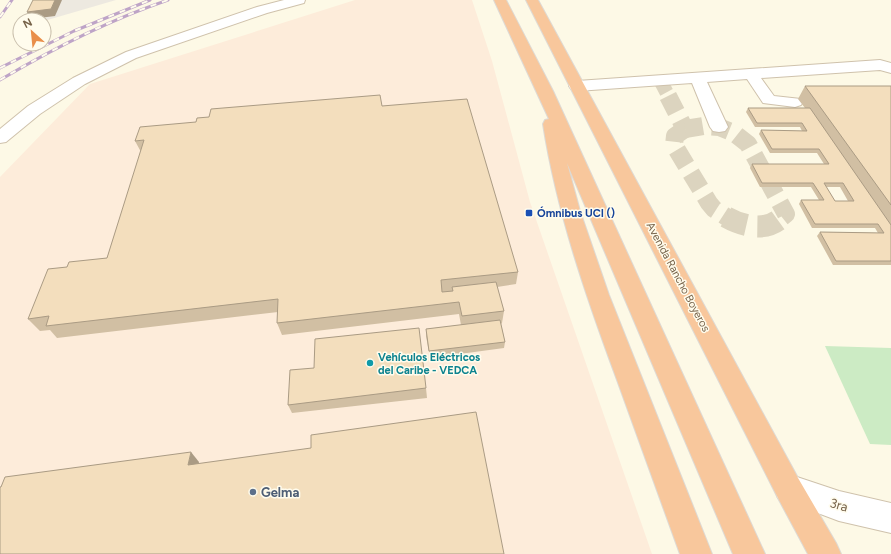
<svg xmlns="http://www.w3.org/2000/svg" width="891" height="554" font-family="Figtree,sans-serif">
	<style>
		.commercial { fill: #fdecda }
		.industrial { fill: #ede9e0 }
		.green { fill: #ccebc4 }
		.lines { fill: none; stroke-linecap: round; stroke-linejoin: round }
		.minor-tunnel-far2 { stroke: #dcd4bf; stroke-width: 14; stroke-dasharray: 14 7; stroke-linecap: butt }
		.minor-tunnel-far1 { stroke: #dcd4bf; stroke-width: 18; stroke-dasharray: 18 9; stroke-linecap: butt }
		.minor-tunnel { stroke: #dcd4bf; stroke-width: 22; stroke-dasharray: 22 11; stroke-linecap: butt }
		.minor-casing { stroke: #cfc2ac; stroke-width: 2 }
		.highway-casing { stroke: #dedad4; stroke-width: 2 }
		.minor { fill: #fff; fill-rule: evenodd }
		.highway { fill: #f8c79c; fill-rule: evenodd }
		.rail-casing { stroke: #bea4c7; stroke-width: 3 }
		.rail { stroke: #fffced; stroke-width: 2; stroke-dasharray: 6; stroke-linecap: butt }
		.wall { fill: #d1bfa3; fill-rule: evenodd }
		.shaded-wall { fill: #aa9b84 }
		.building { fill: #f3debd; stroke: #aa9b84; fill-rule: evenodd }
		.transit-dot { fill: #1a4fb4; stroke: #fffced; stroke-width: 1.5 }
		.culture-dot { fill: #0f9aa8; stroke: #fffced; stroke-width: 1.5 }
		.service-dot { fill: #5c6f8a; stroke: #fffced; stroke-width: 1.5 }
		.labels { text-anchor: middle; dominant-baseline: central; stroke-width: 3; stroke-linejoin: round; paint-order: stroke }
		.transit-label { font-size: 11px; font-weight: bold; fill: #164399; stroke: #fffced; text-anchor: start }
		.street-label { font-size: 11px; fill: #77634a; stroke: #fffced }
		.culture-label { font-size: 11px; font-weight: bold; fill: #0d838f; stroke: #fffced; text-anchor: start }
		.near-service-label { font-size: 13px; font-weight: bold; fill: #4e5e75; stroke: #fffced; text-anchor: start }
		.near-street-label { font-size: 13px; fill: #77634a; stroke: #fffced }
	</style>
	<rect width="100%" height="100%" fill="#fdf9e6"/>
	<!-- commercial -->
	<path class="commercial" d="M355,0H472L492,61L530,202L652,554H0V177L90,84Z"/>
	<!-- industrial -->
	<path class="industrial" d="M35,0H116L44,21V20H28Z"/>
	<!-- green -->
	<path class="green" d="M825,346L891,348V445L870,444Z"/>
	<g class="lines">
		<!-- minor-tunnel-far2 -->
		<path class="minor-tunnel-far2" d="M660,80L669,97"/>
		<!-- minor-tunnel-far1 -->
		<g class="minor-tunnel-far1">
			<path d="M668,96L685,129"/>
			<path d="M685,129L675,136L674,145L709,203L714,209L728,218"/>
			<path d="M685,129L703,126L719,127L734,133L748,144L786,214L781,218"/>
		</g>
		<!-- minor-tunnel -->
		<path class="minor-tunnel" d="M726,217C744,227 767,232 782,217"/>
		<!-- minor casing -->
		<g class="minor-casing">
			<g id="minor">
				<path d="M284,0H305L304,3L267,13L136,58L85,84L40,114L6,142L0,143V129L28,106L73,78L126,52L257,7Z"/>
				<path d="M880,60L891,63V73L880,70L761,78L774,96L801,99L803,102L801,105L795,107L763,103L747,79L707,82L728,127L725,131L719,132L713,131L710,127L692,83L577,91L571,89L569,86L571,83L577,81Z"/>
				<path d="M788,474L839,491L891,503V533L839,521L778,498L774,488L778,478Z"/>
			</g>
		</g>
		<!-- highway casing -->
		<g class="highway-casing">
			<g id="highway">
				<path d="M494,0H506L553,91L765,554H733L567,163L580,211L609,295L712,554H680C659,496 638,438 617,380C586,296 557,213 543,124L545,120L549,119Z"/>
				<path d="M526,0H538L798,478L836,543L841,554H808L778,498Z"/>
			</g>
		</g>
		<!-- minor -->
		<use href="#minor" class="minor"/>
		<!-- highway -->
		<use href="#highway" class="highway"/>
		<!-- rail casing -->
		<g class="rail-casing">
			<g id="rail">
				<path d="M0,17L12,0"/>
				<path d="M0,68L74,31L150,0"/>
				<path d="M0,80C54,48 109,20 168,0"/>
			</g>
		</g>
		<!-- rail -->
		<use href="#rail" class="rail"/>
	</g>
	<!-- wall -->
	<g class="wall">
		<path d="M805,86H891V265H833L817,236L820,232L878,233L875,228H812L799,204L801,200H819L811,187H760L750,168L752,164H824L817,153H770L759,134L761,130L802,131L800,127H755L746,112L748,108H805L798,99ZM826,187H840L848,201H835Z"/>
		<path d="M382,106L518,272L516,284L497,287L504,311L502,323L501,324L505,342L504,348L430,358L426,336V329L461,325L459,314L282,335L277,323L278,312L57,338L50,330L40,331L28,319L67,267L107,258L141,152L135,141Z"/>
		<path d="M314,368L426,388L427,398L292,413L288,405Z"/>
	</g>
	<!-- shaded-wall -->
	<g class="shaded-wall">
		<path d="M55,0H62L55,16L31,19L27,12Z"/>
		<path d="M191,452L199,462L197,474L188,465Z"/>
	</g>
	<!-- building -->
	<g class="building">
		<path d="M33,0H55L51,9L27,12Z"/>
		<path d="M805,86H891V205Z"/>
		<path d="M380,95L382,106L467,99L518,272L441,280L442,292L453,291L452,287L496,282L504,311L462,316L459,302L277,323L278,299L46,326L49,316L28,319L48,269L67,267L69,262L107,258L144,140L135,141L140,127L196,122L197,118L209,117L211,109Z"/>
		<path d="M748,108H810L891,225V261H836L820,232L884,233L878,224H815L801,200H824L813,183H762L752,164H829L819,149H772L761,130L807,131L802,123H757ZM824,183H843L854,201H835Z"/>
		<path d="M500,320L505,342L429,351L426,329Z"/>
		<path d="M419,328L426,388L288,405L290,370L314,368L315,339Z"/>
		<path d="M476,412L504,554H0V487H1L5,477L191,452L188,465L311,448V435Z"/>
	</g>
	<!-- markers -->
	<rect class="transit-dot" x="525" y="209" width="8" height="8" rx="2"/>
	<circle class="culture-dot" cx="370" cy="363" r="4"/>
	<circle class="service-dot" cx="253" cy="492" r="4"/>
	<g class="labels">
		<!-- transit labels -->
		<g class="transit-label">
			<text x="537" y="213">Ómnibus UCI ()</text>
		</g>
		<!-- street labels -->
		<g class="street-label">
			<text transform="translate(678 277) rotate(62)">Avenida Rancho Boyeros</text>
		</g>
		<!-- culture labels -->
		<g class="culture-label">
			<text x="378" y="357">Vehículos Eléctricos<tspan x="378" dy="13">del Caribe - VEDCA</tspan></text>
		</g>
		<!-- near-service labels -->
		<g class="near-service-label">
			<text x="261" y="492">Gelma</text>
		</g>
		<!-- near-street labels -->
		<g class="near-street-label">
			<text transform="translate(839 505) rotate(16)">3ra</text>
		</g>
	</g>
	<!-- north arrow -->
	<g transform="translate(32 32) rotate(333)"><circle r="19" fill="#fffced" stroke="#c9bfac"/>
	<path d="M0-3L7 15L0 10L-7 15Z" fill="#e98e49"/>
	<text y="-6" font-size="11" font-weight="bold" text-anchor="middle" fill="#77634a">N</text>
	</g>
</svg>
